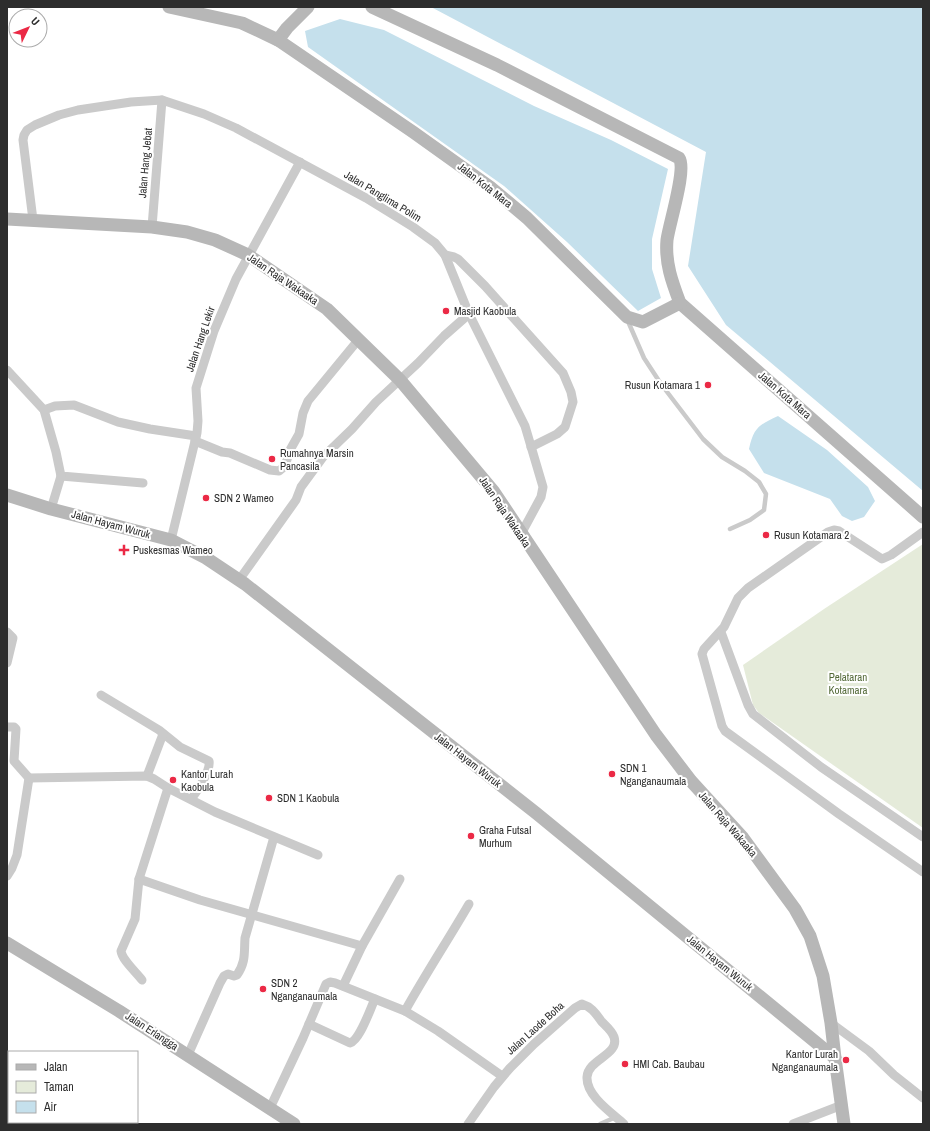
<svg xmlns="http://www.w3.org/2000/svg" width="930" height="1131" font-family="'Archivo Narrow',sans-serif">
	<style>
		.green { fill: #e5ebda }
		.water { fill: #c5e0ec }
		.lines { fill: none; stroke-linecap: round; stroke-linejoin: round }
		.lane { stroke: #cacaca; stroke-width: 4.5 }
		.street { stroke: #cacaca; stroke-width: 9 }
		.secondary { stroke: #b7b7b7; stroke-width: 13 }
		.poi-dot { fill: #eb2945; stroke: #fff; stroke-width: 1.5 }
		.labels { text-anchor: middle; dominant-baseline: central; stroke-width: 4; stroke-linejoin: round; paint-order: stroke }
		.street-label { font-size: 11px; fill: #2d2d2d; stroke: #fff }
		.poi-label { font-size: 11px; fill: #2d2d2d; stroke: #fff; text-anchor: start }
		.park-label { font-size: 11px; fill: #546a39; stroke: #fff }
	</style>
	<rect width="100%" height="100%" fill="#fff"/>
	<!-- green -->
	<path class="green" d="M923,544V828L759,713L753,705L743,665L824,609Z"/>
	<!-- water -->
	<g class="water">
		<path d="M431,7H923V491L726,325L688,266L706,152Z"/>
		<path d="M340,19L384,30L534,106L611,140L668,169L652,239V269L661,298L638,311L567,242L504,186L308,47L305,31Z"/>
		<path d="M778,416L827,450L868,487L875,501L864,517L852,521L842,516L830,499L764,473L749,449C754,427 759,425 778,416Z"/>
	</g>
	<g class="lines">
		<!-- lane -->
		<g class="lane">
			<path d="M627,319L644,358L661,384L703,439L722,457L745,471L759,482L766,494L764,510L750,520L730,529"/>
			<path d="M600,1124L616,1117"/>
		</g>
		<!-- street -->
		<g class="street">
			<path d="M33,220L23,140L24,135L27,130L35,125L59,115L78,110L131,102L162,100L204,114L236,128L366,198L413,227L435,243L445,255L469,314L525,426L543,487L541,497L521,534"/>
			<path d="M152,227L162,100"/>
			<path d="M445,255L454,257L458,259L485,286L563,373L571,392L573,402L565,427L557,434L531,447"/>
			<path d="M7,370L44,410L56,452L61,476L143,483"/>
			<path d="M44,410L55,406L74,405L118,422L150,429L196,436"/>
			<path d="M195,441L222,452L230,453L270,470L279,471L285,466L290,450L299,434L303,413L308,401L359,339"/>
			<path d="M51,509L61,476"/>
			<path d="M923,532L891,555L882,559L839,531L834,530L828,532L748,588L738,598L724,627L704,649L702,654L722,726L725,731L839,814L923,872"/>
			<path d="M171,540L197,433L198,421L196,388L214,331L236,279L300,162"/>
			<path d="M239,580L296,500L301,487L323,457L352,429L376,402L418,363L444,336L469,314"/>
			<path d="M7,632L13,638L7,663"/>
			<path d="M721,632L748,705L753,714L821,767L923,837"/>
			<path d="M101,695L159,730L180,747L209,761C211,770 197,792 191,799"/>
			<path d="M7,727H14L16,729L14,761L29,778L17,855L12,868L7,876"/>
			<path d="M147,776L163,734"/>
			<path d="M29,778L147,776L154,779L168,788L215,812L318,855"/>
			<path d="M139,879L200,900L362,946"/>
			<path d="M142,980C137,973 122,960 121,951L135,919L139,879L168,788"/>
			<path d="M343,986L362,946L400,879"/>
			<path d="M405,1011C425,975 448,940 469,904"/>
			<path d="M831,1023L869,1051L894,1075L923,1098"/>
			<path d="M309,1024L350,1043C360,1040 370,1009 375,999"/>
			<path d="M188,1055L220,983L224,976L228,974L234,976L237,975C246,962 244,953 245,938L274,837"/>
			<path d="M270,1108L303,1038L326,984L330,982L335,983L405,1011L438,1031L502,1076"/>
			<path d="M468,1124L494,1087L510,1068L534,1044L575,1008L582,1004C592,1007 596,1014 602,1022C606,1026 612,1031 614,1037C620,1055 588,1059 587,1077C586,1096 612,1113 624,1124"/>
			<path d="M793,1124L842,1105"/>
		</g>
		<!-- secondary -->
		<g class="secondary">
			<path d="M169,7L242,23L278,40L287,28L308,7"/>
			<path d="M372,7L497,65L679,158C687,169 669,224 667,240C665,263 672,282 680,303L923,517"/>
			<path d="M278,40L413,132L490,187L527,218L627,317L643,322L680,303"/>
			<path d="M7,219L152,227L187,232L215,240L248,255L327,309L400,380L494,492L656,735L691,781L743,838L795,909L810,936L823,976L831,1023L835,1058"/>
			<path d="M7,495L51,509L171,540L206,558L245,584L536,813L835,1058L844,1124"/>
			<path d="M7,943L119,1011L294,1124"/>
		</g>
	</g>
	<!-- markers -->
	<g class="poi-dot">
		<circle cx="446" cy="311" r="4"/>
		<circle cx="708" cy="385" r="4"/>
		<circle cx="272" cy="459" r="4"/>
		<circle cx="206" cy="498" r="4"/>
		<circle cx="766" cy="535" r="4"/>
		<path d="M122 544h4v4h4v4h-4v4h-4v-4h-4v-4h4z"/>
		<circle cx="612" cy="774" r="4"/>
		<circle cx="173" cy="780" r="4"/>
		<circle cx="269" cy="798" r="4"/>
		<circle cx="471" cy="836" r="4"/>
		<circle cx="263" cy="989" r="4"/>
		<circle cx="846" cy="1060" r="4"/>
		<circle cx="625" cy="1064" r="4"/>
	</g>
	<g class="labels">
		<!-- street labels -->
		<g class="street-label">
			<text transform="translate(145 163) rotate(-85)">Jalan Hang Jebat</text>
			<text transform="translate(485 185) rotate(38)">Jalan Kota Mara</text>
			<text transform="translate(383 196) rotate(31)">Jalan Panglima Polim</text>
			<text transform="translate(283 279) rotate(34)">Jalan Raja Wakaaka</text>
			<text transform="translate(200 339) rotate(-71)">Jalan Hang Lekir</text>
			<text transform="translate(785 395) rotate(41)">Jalan Kota Mara</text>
			<text transform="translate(505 512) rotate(56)">Jalan Raja Wakaaka</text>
			<text transform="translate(111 524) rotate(15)">Jalan Hayam Wuruk</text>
			<text transform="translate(468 760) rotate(38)">Jalan Hayam Wuruk</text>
			<text transform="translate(728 824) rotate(49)">Jalan Raja Wakaaka</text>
			<text transform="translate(720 963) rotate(39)">Jalan Hayam Wuruk</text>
			<text transform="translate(535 1028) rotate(-42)">Jalan Laode Boha</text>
			<text transform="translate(152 1031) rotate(33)">Jalan Erlangga</text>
		</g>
		<!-- poi labels -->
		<g class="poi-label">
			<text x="454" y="311">Masjid Kaobula</text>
			<text x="700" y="385" text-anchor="end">Rusun Kotamara 1</text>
			<text x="280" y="453">Rumahnya Marsin<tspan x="280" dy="13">Pancasila</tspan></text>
			<text x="214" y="498">SDN 2 Wameo</text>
			<text x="774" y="535">Rusun Kotamara 2</text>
			<text x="133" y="550">Puskesmas Wameo</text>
			<text x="620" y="768">SDN 1<tspan x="620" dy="13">Nganganaumala</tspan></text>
			<text x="181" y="774">Kantor Lurah<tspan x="181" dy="13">Kaobula</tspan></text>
			<text x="277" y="798">SDN 1 Kaobula</text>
			<text x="479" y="830">Graha Futsal<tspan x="479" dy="13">Murhum</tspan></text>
			<text x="271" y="983">SDN 2<tspan x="271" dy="13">Nganganaumala</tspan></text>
			<text x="838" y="1054" text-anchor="end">Kantor Lurah<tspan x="838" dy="13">Nganganaumala</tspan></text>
			<text x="633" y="1064">HMI Cab. Baubau</text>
		</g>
		<!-- park labels -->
		<g class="park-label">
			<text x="848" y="677">Pelataran<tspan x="848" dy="13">Kotamara</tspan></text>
		</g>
	</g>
	<!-- border -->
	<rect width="930" height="1131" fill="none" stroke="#2d2d2d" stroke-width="16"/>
	<!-- legend -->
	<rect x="8" y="1051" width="130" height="72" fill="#ffffff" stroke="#ababab"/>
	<rect x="16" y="1064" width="20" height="6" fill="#b7b7b7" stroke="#ababab"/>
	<text x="44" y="1071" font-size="12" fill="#2d2d2d">Jalan</text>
	<rect x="16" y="1081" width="20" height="12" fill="#e5ebda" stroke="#ababab"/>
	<text x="44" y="1091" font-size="12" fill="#2d2d2d">Taman</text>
	<rect x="16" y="1101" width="20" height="12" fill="#c5e0ec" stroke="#ababab"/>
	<text x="44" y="1111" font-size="12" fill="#2d2d2d">Air</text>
	<!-- north arrow -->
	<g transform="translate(28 28) rotate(47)"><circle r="19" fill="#ffffff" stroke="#ababab"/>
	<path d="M0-3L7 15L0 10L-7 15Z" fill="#eb2945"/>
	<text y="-6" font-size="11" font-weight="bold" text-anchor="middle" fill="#2d2d2d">U</text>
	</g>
</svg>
